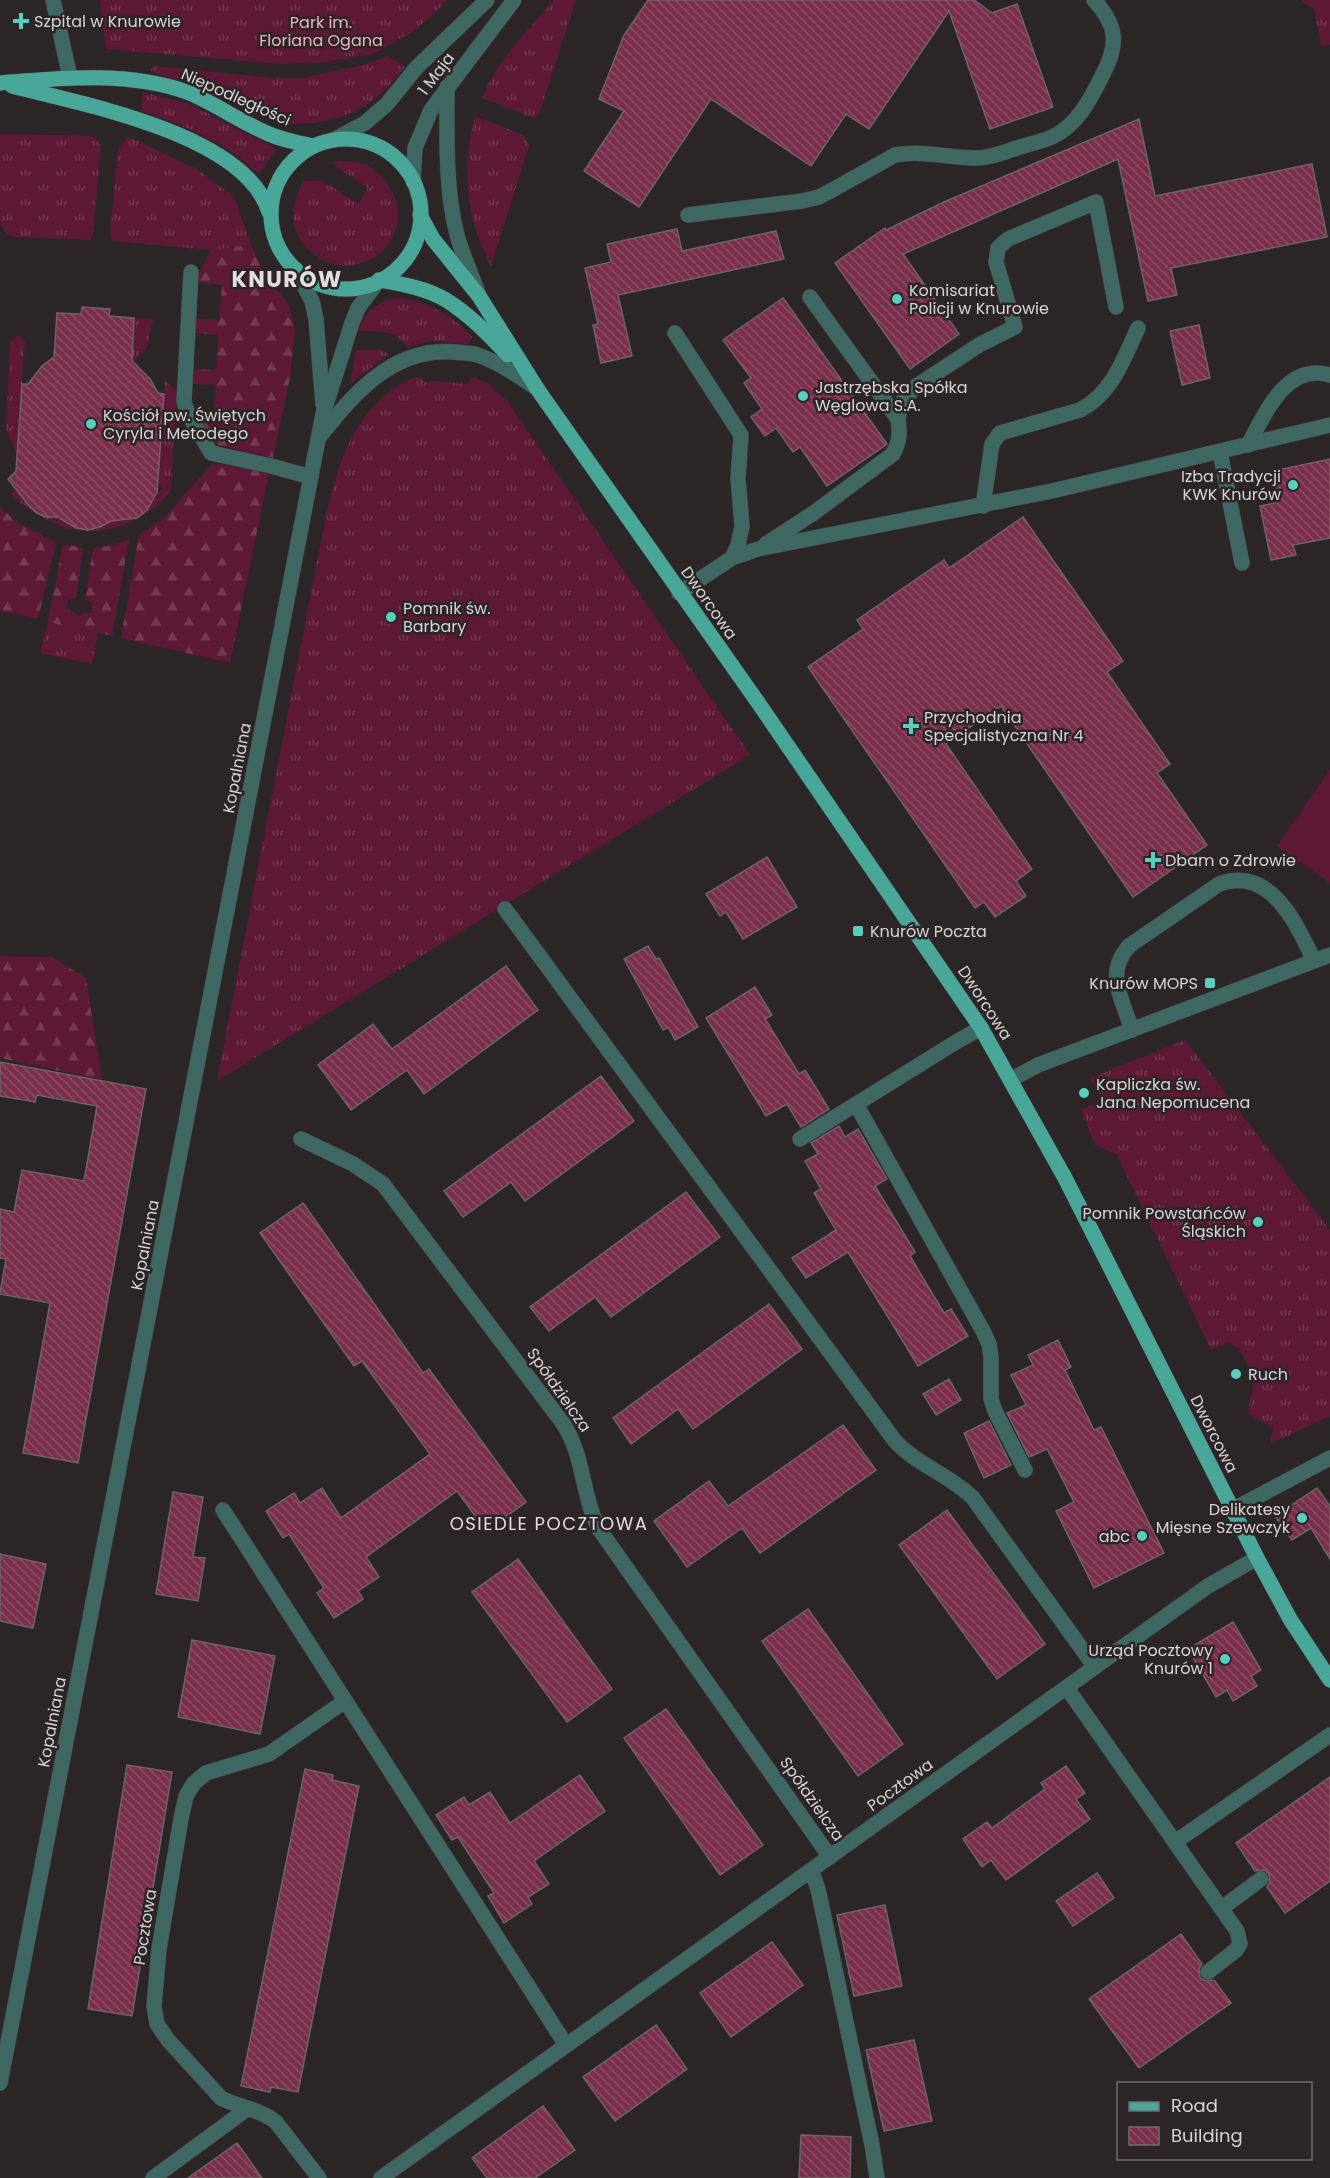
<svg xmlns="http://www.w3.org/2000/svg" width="1330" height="2178" font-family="Poppins,sans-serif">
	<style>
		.grass { fill: url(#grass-tufts) }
		.forest { fill: url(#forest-firs) }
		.pitch { fill: #5e1936 }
		.building { fill: url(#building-back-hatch); stroke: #6c6466; stroke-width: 1.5 }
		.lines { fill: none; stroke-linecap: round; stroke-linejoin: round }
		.minor-casing { stroke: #484243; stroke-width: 16 }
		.major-casing { stroke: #484243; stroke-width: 16 }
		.minor { stroke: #3e6861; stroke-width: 15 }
		.major { stroke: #49a799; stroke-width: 15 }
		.poi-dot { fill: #5acebd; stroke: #2c2627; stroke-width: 2 }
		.labels { text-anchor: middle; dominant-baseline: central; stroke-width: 5; stroke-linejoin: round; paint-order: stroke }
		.poi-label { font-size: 16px; fill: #d8d3d4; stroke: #2c2627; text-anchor: start }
		.park-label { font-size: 16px; fill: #f3b0c5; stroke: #2c2627 }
		.street-label { font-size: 16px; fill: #d8d3d4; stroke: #2c2627 }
		.neighbourhood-label { font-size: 18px; letter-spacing: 1.5px; fill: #e5dcdf; stroke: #2c2627 }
		.district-label { font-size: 22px; font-weight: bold; letter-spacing: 1.5px; fill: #e5dcdf; stroke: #2c2627 }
	</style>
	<defs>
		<pattern id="grass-tufts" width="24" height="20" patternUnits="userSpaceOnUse" patternTransform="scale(1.5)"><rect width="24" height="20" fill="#5e1936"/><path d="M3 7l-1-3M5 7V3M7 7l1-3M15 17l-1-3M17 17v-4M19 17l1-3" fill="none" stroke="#743a52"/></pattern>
		<pattern id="forest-firs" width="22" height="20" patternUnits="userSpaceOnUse" patternTransform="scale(1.5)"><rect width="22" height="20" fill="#5e1936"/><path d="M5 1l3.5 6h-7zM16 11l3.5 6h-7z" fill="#743a52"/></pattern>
		<pattern id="building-back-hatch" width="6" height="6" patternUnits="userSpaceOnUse" patternTransform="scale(1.5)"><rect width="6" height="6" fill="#7a2f4c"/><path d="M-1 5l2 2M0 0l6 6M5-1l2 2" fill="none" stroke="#8c4c65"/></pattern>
	</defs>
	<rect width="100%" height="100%" fill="#2c2627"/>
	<!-- grass -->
	<g class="grass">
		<path d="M100,0H448L414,31L373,54L320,63L280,64L106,49Z"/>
		<path d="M554,0H576L539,114L535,117H531L482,98C497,60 528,31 554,0Z"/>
		<path d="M1301,0H1330V45L1321,46L1314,9Z"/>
		<path d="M388,56L405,67C395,79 385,91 373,100C361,110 346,115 332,119C283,133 262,114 219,96C197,86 174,78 150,72L153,66L274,78H302L368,64Z"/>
		<path d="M143,92L192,105L276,149L259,174C226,143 184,125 141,111Z"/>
		<path d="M475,116L523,135L529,145L491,266C465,214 461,172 475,116Z"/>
		<path d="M0,134L92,136L101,145L93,233L90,240L16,237C6,235 3,230 0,221Z"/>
		<path d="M129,137L197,169L234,197L251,245L211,250L112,241L110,235L118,148Z"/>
		<path d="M336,161C343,162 352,161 359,162C369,165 379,173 385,181C430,238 347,301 302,242C288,223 293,199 304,181C325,176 341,194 358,204L368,188L331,163Z"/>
		<path d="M392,298C422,298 453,314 472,337L469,344L431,341L407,347C396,329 378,332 359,331C364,312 375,305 392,298Z"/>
		<path d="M134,318L153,319L147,347L133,363L125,360L133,336Z"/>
		<path d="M18,335L25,342L17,455L6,429L10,342Z"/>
		<path d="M356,350H380L389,354L350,384Z"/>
		<path d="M415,377L421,378L425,382L436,381L468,384L470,380L475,377L489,385L508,402L750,755L217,1081L326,515C341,456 355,405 415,377Z"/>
		<path d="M165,381L177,391C175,416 174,441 172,465C172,472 173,482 171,489C166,500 151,511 140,517C90,545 52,529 10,494L21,487L25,500L33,510L46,517H59L76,528L88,530L100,527L113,519L121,521L137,518L147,510L153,496L163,488L155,480L156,465L159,464Z"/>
		<path d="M48,622L98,633L92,664L40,653Z"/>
		<path d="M1185,1040L1330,1230V1416L1270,1444L1273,1428L1248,1413L1254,1377L1240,1350L1229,1343L1211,1349L1116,1154L1095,1145L1081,1110L1101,1100L1090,1078Z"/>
	</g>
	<!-- forest -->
	<g class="forest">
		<path d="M251,245L261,268L290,307L295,331L290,377L273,458L217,445L200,418L213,419L216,385L192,384L193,369L216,370L218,335L195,333L196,319L219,320L222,285L199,283V273L211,250Z"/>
		<path d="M213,463L269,473L230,663L121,638L139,535L161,521Z"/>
		<path d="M0,507L18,523L56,542L38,619L0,611Z"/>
		<path d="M129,540L112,636L48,622L63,544L83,548L76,599L69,598L66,608L80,616L82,614L92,613V602L85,600L93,548L109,546Z"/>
		<path d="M0,956L52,957L86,978L102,1080L0,1058Z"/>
	</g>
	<!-- pitch -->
	<path class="pitch" d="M1330,769V883L1277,846Z"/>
	<!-- building -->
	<g class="building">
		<path d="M648,0H974L992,13L1017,4L1053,107L990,129L949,11L869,129L846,114L811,166L711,99L639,207L584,171L624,111L599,99L624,35Z"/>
		<path d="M1139,119L1155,196L1312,164L1327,237L1171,268L1177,295L1148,301L1118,159L903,254L959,334L910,369L835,263L885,228L886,230L944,202Z"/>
		<path d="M677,229L682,251L776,231L784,259L618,295L632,356L601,363L593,325L598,324L585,268L611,262L607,244Z"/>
		<path d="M783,298L887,444L827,486L800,447L793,452L776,428L765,436L751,417L762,409L744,383L751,378L723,340Z"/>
		<path d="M82,307L110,309L109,316L134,318L132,361L150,379L158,393L164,394L157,492L147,510L137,518L111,521L100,527L88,530L76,528L58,517H46L37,513L30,507L8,479L16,471L22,384H28L42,366L54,357L57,313L81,314Z"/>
		<path d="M1199,325L1210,378L1182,385L1170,331Z"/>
		<path d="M1330,459V538L1293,545L1296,555L1271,560L1260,506L1279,502L1273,471Z"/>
		<path d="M1023,517L1123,661L1107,672L1170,764L1157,773L1207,845L1133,897L1001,706L946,744L1032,869L1016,881L1026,896L995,917L984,902L975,908L808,667L863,629L857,620L944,560L949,568Z"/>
		<path d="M767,857L797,907L743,939L726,912L720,916L706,894Z"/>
		<path d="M648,946L656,959L659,958L698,1027L675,1040L668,1027L663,1030L624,959Z"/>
		<path d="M506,966L538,1010L424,1094L407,1070L351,1110L318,1065L373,1024L392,1049Z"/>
		<path d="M755,987L772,1015L765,1019L799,1074L805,1070L829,1109L801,1127L787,1104L766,1116L706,1018Z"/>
		<path d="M0,1062L146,1089L78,1463L23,1453L50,1303L0,1294L6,1259L0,1258V1209L14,1212L22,1170L84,1181L97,1106L37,1095L35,1102L0,1096Z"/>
		<path d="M601,1076L634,1121L525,1201L511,1182L463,1217L444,1191Z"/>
		<path d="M839,1126L845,1137L858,1129L887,1179L875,1186L915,1252L910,1256L944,1313L951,1309L968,1336L918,1366L848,1252L806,1278L792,1258L836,1230L814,1193L821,1189L805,1161L818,1154L811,1143Z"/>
		<path d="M686,1192L720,1237L611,1317L595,1297L549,1331L530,1307Z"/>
		<path d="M303,1203L423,1373L429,1369L526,1502L486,1531L457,1491L366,1557L379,1577L358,1591L363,1599L334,1618L317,1593L324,1588L289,1534L283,1538L266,1511L294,1493L300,1503L322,1488L341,1518L430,1454L362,1361L354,1366L260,1233Z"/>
		<path d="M769,1304L802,1349L693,1429L678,1409L631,1444L613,1418Z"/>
		<path d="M1058,1340L1071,1367L1065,1370L1094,1430L1101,1427L1164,1553L1094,1588L1056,1511L1074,1502L1047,1449L1029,1457L1007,1413L1026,1405L1011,1375L1033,1365L1028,1355Z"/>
		<path d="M949,1379L961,1400L936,1415L923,1394Z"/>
		<path d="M989,1421L1011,1465L984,1478L964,1433Z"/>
		<path d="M843,1425L876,1470L760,1553L742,1528L687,1567L654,1521L709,1481L728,1506Z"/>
		<path d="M1317,1488L1330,1506V1559L1311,1528L1292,1540L1275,1516Z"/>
		<path d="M173,1492L203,1497L193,1557L205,1558L198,1601L156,1594Z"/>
		<path d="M947,1510L1045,1644L997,1679L899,1545Z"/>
		<path d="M0,1554L46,1564L33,1628L0,1621Z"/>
		<path d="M518,1559L612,1689L567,1722L472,1592Z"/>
		<path d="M808,1609L903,1744L858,1776L762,1641Z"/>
		<path d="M1233,1622L1261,1670L1251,1676L1257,1686L1233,1701L1227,1690L1216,1697L1188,1649Z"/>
		<path d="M192,1640L275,1656L260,1734L178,1717Z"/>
		<path d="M666,1709L763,1845L720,1875L624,1738Z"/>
		<path d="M127,1765L172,1772L132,2016L88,2009Z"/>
		<path d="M1066,1766L1085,1793L1076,1799L1090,1819L1006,1880L991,1860L982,1867L963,1839L987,1822L992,1828L1045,1789L1041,1783Z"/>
		<path d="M305,1769L333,1775L332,1780L359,1786L298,2092L271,2087L270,2092L241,2086Z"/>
		<path d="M580,1775L605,1811L534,1861L549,1884L528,1897L532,1904L504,1923L488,1896L494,1893L458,1837L452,1840L436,1815L464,1797L469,1805L490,1792L510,1823Z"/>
		<path d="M1330,1777V1881L1285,1913L1267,1887L1270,1882L1269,1874L1264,1870L1255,1871L1236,1843Z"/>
		<path d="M1097,1873L1114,1898L1073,1926L1056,1901Z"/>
		<path d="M885,1905L902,1986L854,1996L837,1915Z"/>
		<path d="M1181,1934L1202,1964L1199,1969L1200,1978L1205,1981L1214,1980L1231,2003L1139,2068L1089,1999Z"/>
		<path d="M772,1942L803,1985L731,2037L700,1993Z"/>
		<path d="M656,2025L687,2069L615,2121L583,2077Z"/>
		<path d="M914,2040L932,2121L884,2131L866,2050Z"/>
		<path d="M543,2106L575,2150L535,2178H487L472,2158Z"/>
		<path d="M801,2135L851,2137L850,2178H799Z"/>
		<path d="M237,2143L262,2178H188Z"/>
	</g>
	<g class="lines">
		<!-- minor casing -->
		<g class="minor-casing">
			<g id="minor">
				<path d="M53,0L70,77"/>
				<path d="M447,87C447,135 445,185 456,231C461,252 471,273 478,293"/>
				<path d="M333,140L365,123L387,104L417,67L487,0"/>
				<path d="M413,182L415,148L431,110L514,0"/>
				<path d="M688,215L802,201L819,197L834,189L895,155C923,150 950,158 977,158C991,158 1004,152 1017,148C1028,144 1041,142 1052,137C1078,125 1091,98 1103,74C1119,44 1117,25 1094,0"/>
				<path d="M295,269L312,301L316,319L323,405"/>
				<path d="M191,272L184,401L187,412L211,453L271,466L311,477"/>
				<path d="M675,333L741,435L738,478L742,526L738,545L732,558"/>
				<path d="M898,419L902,402L915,387L979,345L1015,327L996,262L998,248L1008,239L1096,202L1116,307"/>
				<path d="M321,435C356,391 394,347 455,352C462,353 471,353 478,355C500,363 518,376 538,389"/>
				<path d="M1248,445C1265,414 1286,362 1330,375"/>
				<path d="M1220,452L1242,563"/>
				<path d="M983,506L992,444L1000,433L1080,410C1112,394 1124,358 1138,328"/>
				<path d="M766,544L815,512L893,454C900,441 900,433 898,419L810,297"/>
				<path d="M679,593L732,558L758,549L1052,491L1330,425"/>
				<path d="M505,909L895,1441C917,1465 950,1475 973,1498L1095,1667"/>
				<path d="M1132,1030C1123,1000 1104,974 1129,946L1219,884C1270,865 1297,924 1314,961"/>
				<path d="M1012,1079L1038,1065L1330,955"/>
				<path d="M856,1104L983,1331L989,1344L991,1357V1399L995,1411L1025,1470"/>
				<path d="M301,1139L353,1164L383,1184L562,1422C585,1456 581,1494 599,1529L830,1857"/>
				<path d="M800,1139L956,1042L981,1028"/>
				<path d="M223,1510L566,2045"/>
				<path d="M1232,1510L1330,1458"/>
				<path d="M1067,1688L1237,1931L1240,1944L1236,1950L1208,1972"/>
				<path d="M1175,1842L1330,1735"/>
				<path d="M811,1870L818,1889L872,2145L877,2178"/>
				<path d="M1222,1908L1261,1879"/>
				<path d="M0,2083L323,414L352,323L358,308L379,280"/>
				<path d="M153,2178L247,2109"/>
				<path d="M319,2178L276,2122C260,2109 238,2107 221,2098L168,2040L157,2024L154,2006L159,1949L181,1819L186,1796L194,1783L206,1773L269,1754L345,1701"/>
				<path d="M381,2178L1208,1586L1257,1558"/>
			</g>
		</g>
		<!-- major casing -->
		<g class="major-casing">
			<g id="major">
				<path d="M0,83C62,78 127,71 187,92C215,103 240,122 269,134C283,140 298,143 313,146"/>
				<path d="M12,86C82,104 245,134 269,212"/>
				<circle cx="346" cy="214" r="75"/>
				<path d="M420,215L433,239L479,296L538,390L757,701L981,1028L1065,1178L1257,1558L1290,1619L1330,1680"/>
				<path d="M379,280C401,284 426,288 446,300C469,314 489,335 508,355"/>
			</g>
		</g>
		<!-- minor -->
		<use href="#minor" class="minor"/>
		<!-- major -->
		<use href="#major" class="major"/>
	</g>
	<!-- markers -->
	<g class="poi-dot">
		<path d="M18 12h6v6h6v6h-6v6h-6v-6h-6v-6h6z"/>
		<circle cx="897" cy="299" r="6"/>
		<circle cx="803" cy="396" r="6"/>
		<circle cx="91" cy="424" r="6"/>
		<circle cx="1293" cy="485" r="6"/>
		<circle cx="391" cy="617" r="6"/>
		<path d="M908 717h6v6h6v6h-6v6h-6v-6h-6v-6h6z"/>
		<path d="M1150 851h6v6h6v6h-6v6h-6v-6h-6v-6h6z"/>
		<rect x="852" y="925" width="12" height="12" rx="3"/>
		<rect x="1204" y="977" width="12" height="12" rx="3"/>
		<circle cx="1084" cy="1093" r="6"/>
		<circle cx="1258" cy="1222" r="6"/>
		<circle cx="1236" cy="1374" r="6"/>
		<circle cx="1302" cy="1518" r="6"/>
		<circle cx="1142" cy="1536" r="6"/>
		<circle cx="1225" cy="1659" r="6"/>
	</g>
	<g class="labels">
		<!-- poi labels -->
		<g class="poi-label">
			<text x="34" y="21">Szpital w Knurowie</text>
			<text x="909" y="290">Komisariat<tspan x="909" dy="18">Policji w Knurowie</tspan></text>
			<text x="815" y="387">Jastrzębska Spółka<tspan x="815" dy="18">Węglowa S.A.</tspan></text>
			<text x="103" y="415">Kościół pw. Świętych<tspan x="103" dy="18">Cyryla i Metodego</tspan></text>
			<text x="1281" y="476" text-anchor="end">Izba Tradycji<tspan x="1281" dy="18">KWK Knurów</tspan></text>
			<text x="403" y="608">Pomnik św.<tspan x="403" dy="18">Barbary</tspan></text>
			<text x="924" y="717">Przychodnia<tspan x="924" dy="18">Specjalistyczna Nr 4</tspan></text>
			<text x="1165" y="860">Dbam o Zdrowie</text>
			<text x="870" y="931">Knurów Poczta</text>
			<text x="1198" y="983" text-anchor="end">Knurów MOPS</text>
			<text x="1096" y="1084">Kapliczka św.<tspan x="1096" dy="18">Jana Nepomucena</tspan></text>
			<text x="1246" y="1213" text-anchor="end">Pomnik Powstańców<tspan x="1246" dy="18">Śląskich</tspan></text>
			<text x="1248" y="1374">Ruch</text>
			<text x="1290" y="1509" text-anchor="end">Delikatesy<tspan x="1290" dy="18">Mięsne Szewczyk</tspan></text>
			<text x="1130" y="1536" text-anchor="end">abc</text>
			<text x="1213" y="1650" text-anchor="end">Urząd Pocztowy<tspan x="1213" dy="18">Knurów 1</tspan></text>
		</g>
		<!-- park labels -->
		<g class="park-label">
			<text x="321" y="22">Park im.<tspan x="321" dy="18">Floriana Ogana</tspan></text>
		</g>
		<!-- street labels -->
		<g class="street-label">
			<text transform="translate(436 74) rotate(-53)">1 Maja</text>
			<text transform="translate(236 97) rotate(24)">Niepodległości</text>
			<text transform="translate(709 603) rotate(55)">Dworcowa</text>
			<text transform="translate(237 768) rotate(-79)">Kopalniana</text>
			<text transform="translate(985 1003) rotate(57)">Dworcowa</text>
			<text transform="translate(145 1245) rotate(-79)">Kopalniana</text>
			<text transform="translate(559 1390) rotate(55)">Spółdzielcza</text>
			<text transform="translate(1214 1434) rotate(63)">Dworcowa</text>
			<text transform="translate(52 1722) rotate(-79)">Kopalniana</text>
			<text transform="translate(900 1785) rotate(-36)">Pocztowa</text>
			<text transform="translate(812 1799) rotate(55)">Spółdzielcza</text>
			<text transform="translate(145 1927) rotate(-81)">Pocztowa</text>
		</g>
		<!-- neighbourhood labels -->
		<g class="neighbourhood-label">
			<text x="549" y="1523">OSIEDLE POCZTOWA</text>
		</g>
		<!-- district labels -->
		<g class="district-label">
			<text x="287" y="279">KNURÓW</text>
		</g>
	</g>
	<!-- legend -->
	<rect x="1117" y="2082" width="195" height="78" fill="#2c2627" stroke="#716b6c" stroke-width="1.5"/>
	<rect x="1129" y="2102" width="30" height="9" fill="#49a799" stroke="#716b6c" stroke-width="1.5"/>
	<text x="1171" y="2112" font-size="18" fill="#d8d3d4">Road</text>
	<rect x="1129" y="2127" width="30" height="18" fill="url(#building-back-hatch)" stroke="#716b6c" stroke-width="1.5"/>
	<text x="1171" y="2142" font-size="18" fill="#d8d3d4">Building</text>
</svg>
